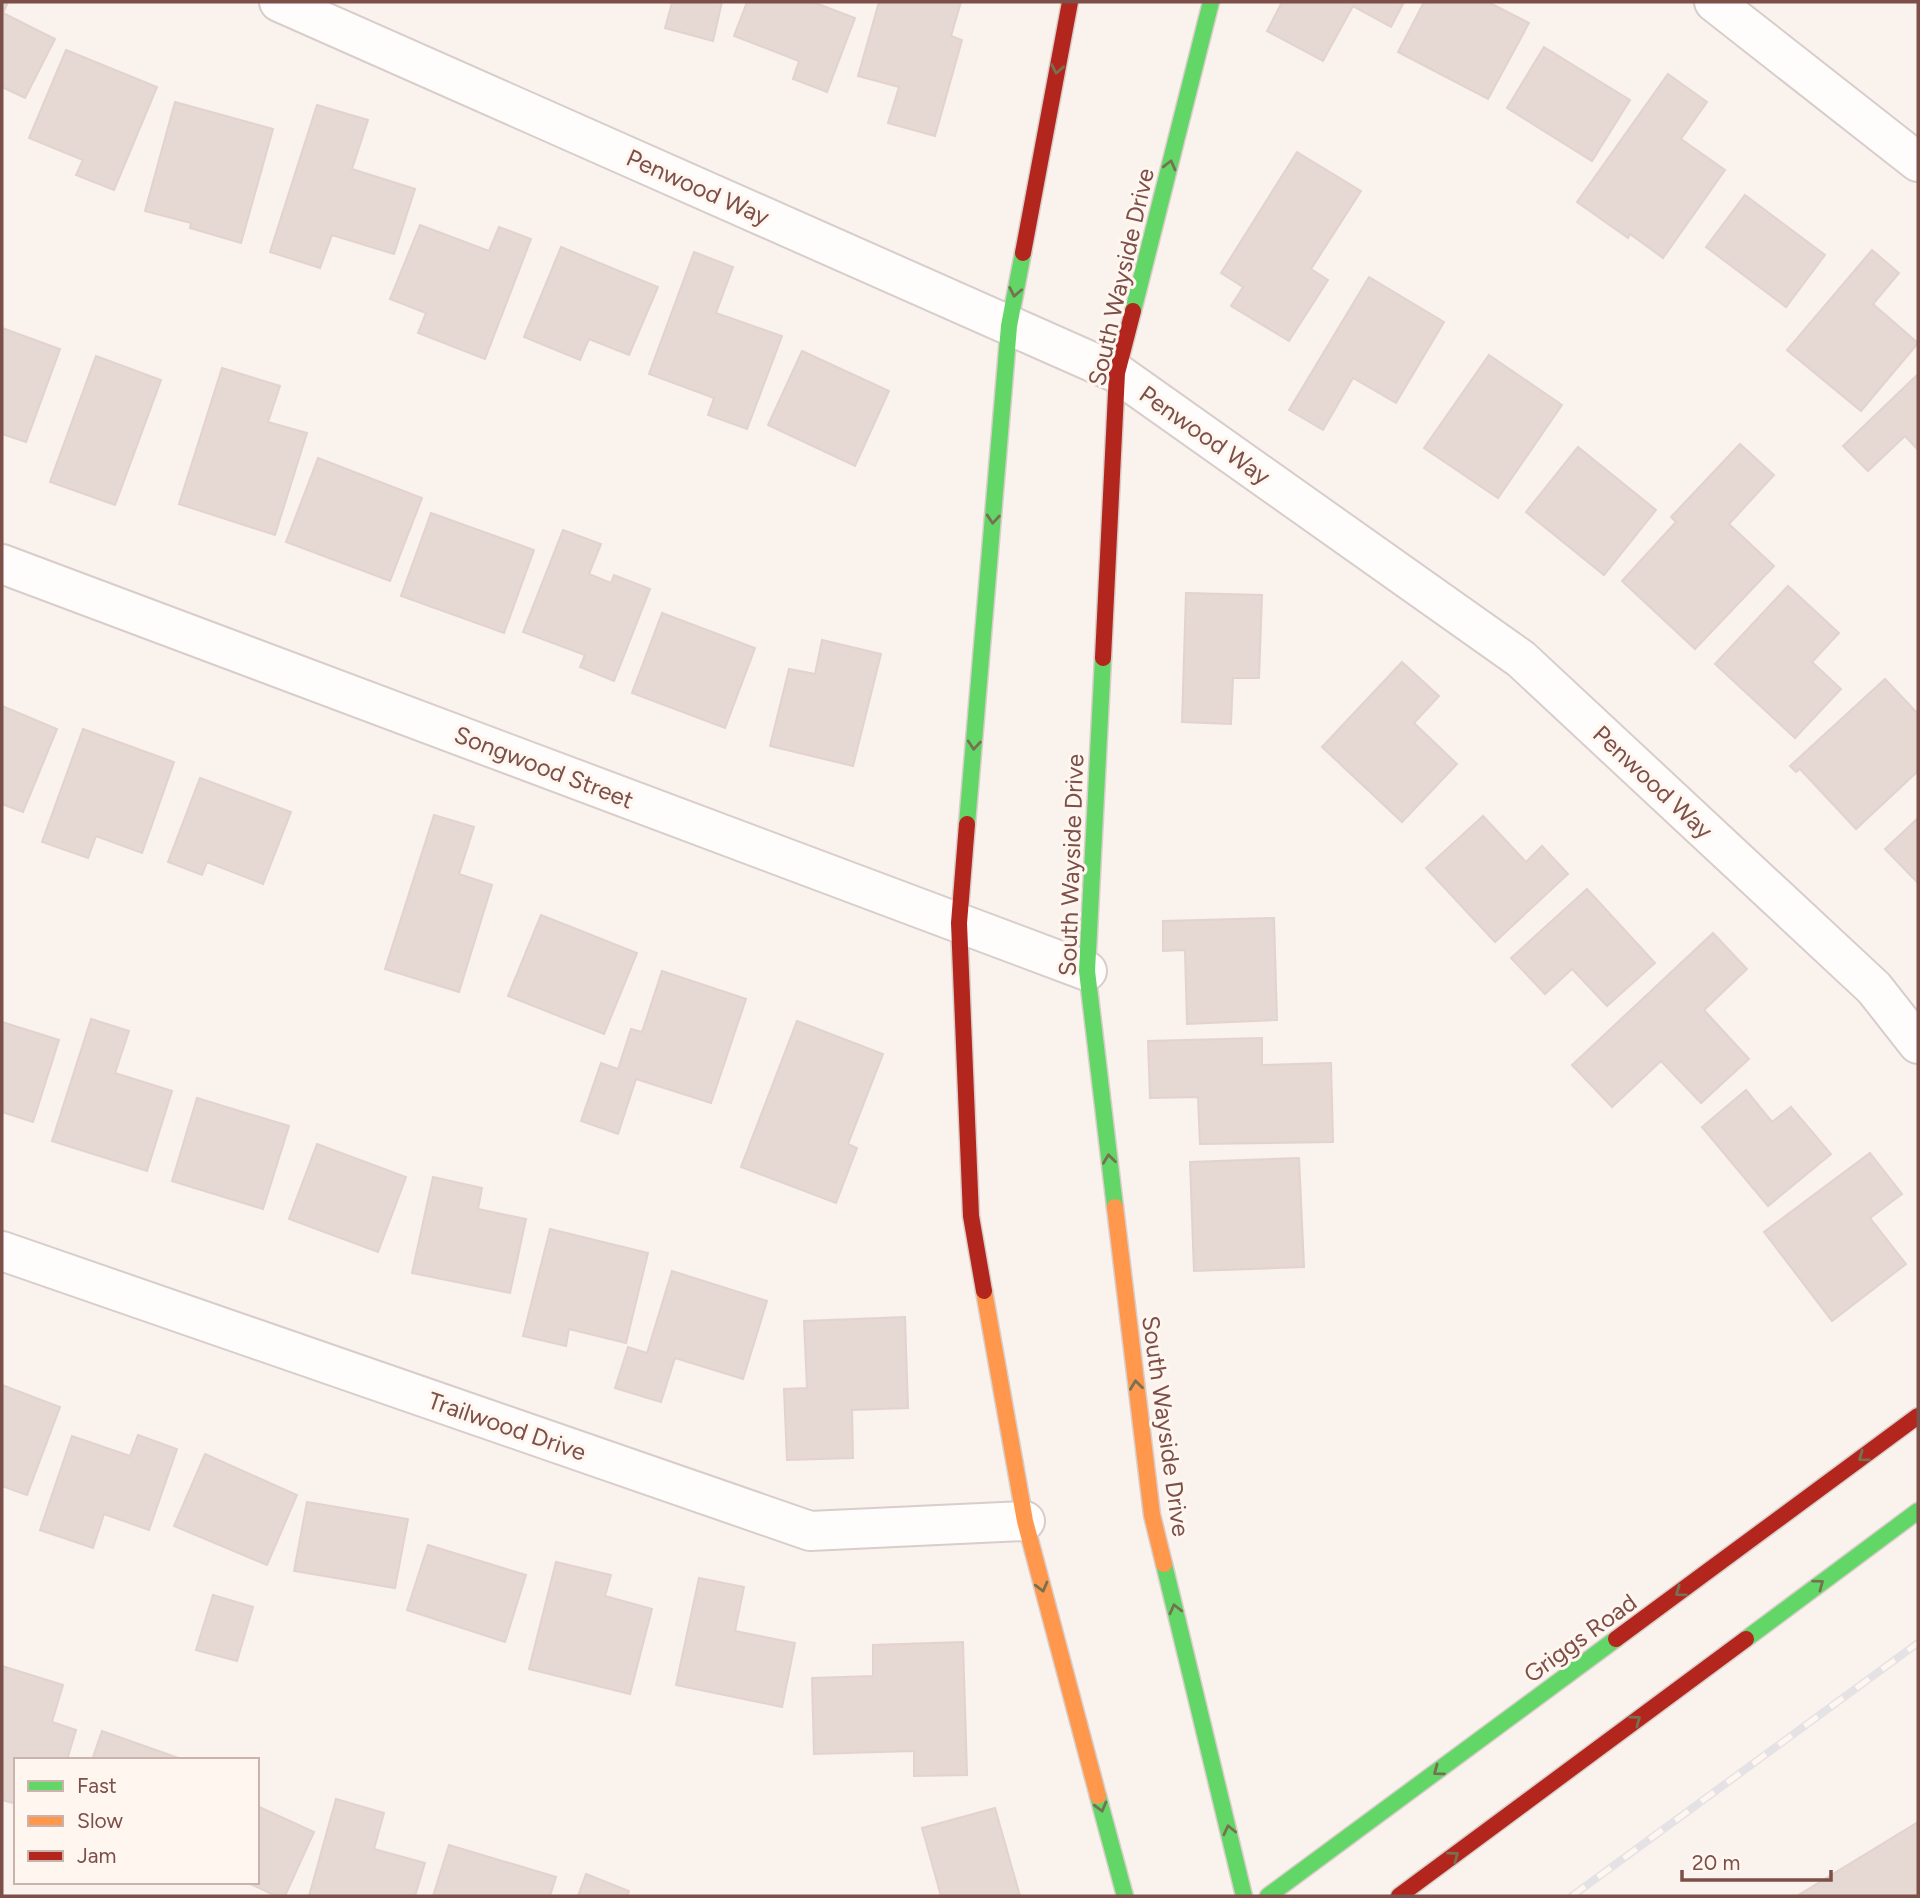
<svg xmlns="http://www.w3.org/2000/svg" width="1920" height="1898" font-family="Figtree,sans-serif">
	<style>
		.building { fill: #e6d8d3; stroke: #e3d3ce; stroke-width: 2 }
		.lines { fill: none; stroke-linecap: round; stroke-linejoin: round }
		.street-casing { stroke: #d8cdca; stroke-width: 42 }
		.fast-casing { stroke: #daceca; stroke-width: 19 }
		.slow-casing { stroke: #daceca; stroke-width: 19 }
		.jam-casing { stroke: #daceca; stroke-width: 19 }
		.street { stroke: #fefdfc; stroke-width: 38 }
		.fast { stroke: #63d668; stroke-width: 16 }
		.slow { stroke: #ff974d; stroke-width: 16 }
		.jam { stroke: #b3261e; stroke-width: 16 }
		.rail-casing { stroke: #e5e2e6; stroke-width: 8 }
		.rail { stroke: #fff6f0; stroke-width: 5; stroke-dasharray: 16; stroke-linecap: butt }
		.oneway { stroke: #767150 }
		.labels { text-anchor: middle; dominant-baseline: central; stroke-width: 6; stroke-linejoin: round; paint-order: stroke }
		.street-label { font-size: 24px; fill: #7c4f48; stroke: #fff6f0 }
	</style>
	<rect width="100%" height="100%" fill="#f9f2ed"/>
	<!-- building -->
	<g class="building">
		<path d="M2,2H8L3,13L55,39L25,98L2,87Z"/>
		<path d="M668,2H722L713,41L665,28L672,3Z"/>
		<path d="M747,2H813L855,18L827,92L793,79L799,61L734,36Z"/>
		<path d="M879,2H961L951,36L962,40L935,136L888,123L899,87L858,76Z"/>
		<path d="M1282,2H1404L1391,27L1353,6L1323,61L1267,31Z"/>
		<path d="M1424,2H1488L1529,23L1488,99L1398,52Z"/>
		<path d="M1544,47L1630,100L1592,161L1507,108Z"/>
		<path d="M66,50L157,87L114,190L76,175L83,160L29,138Z"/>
		<path d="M1668,74L1707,102L1681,139L1725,170L1663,258L1630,234L1628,238L1577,202Z"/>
		<path d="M175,102L273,129L241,243L190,228L191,223L145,211Z"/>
		<path d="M317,105L368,120L352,169L415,189L394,254L332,235L320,268L270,252Z"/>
		<path d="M1297,152L1361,191L1311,269L1328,280L1289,341L1231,306L1243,287L1221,273Z"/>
		<path d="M1745,195L1825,255L1786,307L1706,247Z"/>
		<path d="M420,225L489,251L499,227L531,239L485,359L418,333L426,313L390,299Z"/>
		<path d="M561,247L658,287L629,355L589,339L580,360L524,337Z"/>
		<path d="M1872,250L1899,273L1873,304L1918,343L1861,411L1787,350Z"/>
		<path d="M694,252L733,267L716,313L782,336L747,429L708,415L714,398L649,374Z"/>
		<path d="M1369,277L1444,322L1396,403L1353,378L1323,430L1289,410Z"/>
		<path d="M2,328L60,349L26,442L2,434Z"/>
		<path d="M802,351L889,391L855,466L768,425Z"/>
		<path d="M1489,355L1562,405L1498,498L1424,448Z"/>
		<path d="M96,356L161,380L115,505L50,482Z"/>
		<path d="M222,368L280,386L268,422L307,433L275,535L179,504Z"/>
		<path d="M1918,374V450L1905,436L1868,471L1843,446Z"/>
		<path d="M1740,444L1774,475L1729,524L1774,566L1695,649L1622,581L1676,522L1671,517Z"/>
		<path d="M1578,447L1656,510L1604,575L1526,512Z"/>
		<path d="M318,458L422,498L390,581L286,542Z"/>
		<path d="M431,513L534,550L504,633L401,596Z"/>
		<path d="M563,530L601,544L589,574L611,583L614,575L650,589L614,681L580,667L585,655L523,632Z"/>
		<path d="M1788,586L1839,633L1812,662L1841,689L1795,738L1715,664Z"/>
		<path d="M1186,593L1262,595L1259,678H1233L1231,724L1182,722Z"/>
		<path d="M662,613L755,648L725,728L632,693Z"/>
		<path d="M822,640L881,654L853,766L770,746L789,669L815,674Z"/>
		<path d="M1402,662L1439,696L1414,723L1457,764L1402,822L1322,747Z"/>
		<path d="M1885,679L1918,714V771L1856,829L1800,769L1796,772L1790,766Z"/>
		<path d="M2,706L57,729L23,812L2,804Z"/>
		<path d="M83,729L174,762L142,853L96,836L88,858L42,842Z"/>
		<path d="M200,778L291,812L263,884L207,862L202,875L168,862Z"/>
		<path d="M434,815L474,827L459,874L492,885L459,992L385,969Z"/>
		<path d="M1483,816L1526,862L1542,846L1568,874L1495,942L1426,868Z"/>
		<path d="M1918,818V883L1885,849Z"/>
		<path d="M1587,889L1655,963L1607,1006L1572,969L1545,994L1511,958Z"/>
		<path d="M541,915L637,953L604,1034L508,996Z"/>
		<path d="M1274,918L1277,1020L1187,1024L1185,950L1163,951V921Z"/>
		<path d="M1713,933L1747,969L1704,1010L1749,1059L1701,1103L1661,1061L1612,1107L1572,1065Z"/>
		<path d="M662,971L746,999L711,1103L636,1079L618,1134L581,1121L601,1063L618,1069L631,1029L642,1032Z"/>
		<path d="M91,1019L129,1031L115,1073L172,1091L147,1171L52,1141Z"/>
		<path d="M797,1021L883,1054L848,1144L857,1148L836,1203L741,1167Z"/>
		<path d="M2,1022L59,1040L33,1122L2,1112Z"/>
		<path d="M1262,1038V1065L1331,1063L1333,1142L1200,1144L1198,1097L1150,1098L1148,1041Z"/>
		<path d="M1746,1090L1772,1122L1791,1107L1831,1154L1768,1206L1702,1127Z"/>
		<path d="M197,1098L289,1126L263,1209L172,1181Z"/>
		<path d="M317,1144L406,1177L378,1252L289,1219Z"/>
		<path d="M1870,1153L1902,1194L1870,1218L1906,1264L1832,1321L1764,1232Z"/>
		<path d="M1299,1158L1304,1267L1194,1271L1190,1162Z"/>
		<path d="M433,1177L482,1188L478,1209L526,1219L510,1293L412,1273Z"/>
		<path d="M550,1229L648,1253L626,1343L569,1329L566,1346L523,1336Z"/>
		<path d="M672,1271L767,1301L743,1379L675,1358L661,1402L615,1388L628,1347L647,1353Z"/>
		<path d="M905,1317L908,1408L852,1410L853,1458L787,1460L784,1389L807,1388L804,1321Z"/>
		<path d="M2,1385L60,1407L27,1495L2,1486Z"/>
		<path d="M138,1435L177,1449L149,1530L104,1514L93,1548L40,1530L72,1436L130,1456Z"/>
		<path d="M205,1454L297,1495L267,1565L174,1526Z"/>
		<path d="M307,1502L408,1519L395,1588L294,1571Z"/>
		<path d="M428,1545L526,1575L505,1642L407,1610Z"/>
		<path d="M556,1562L611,1575L605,1596L652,1609L630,1694L529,1669Z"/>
		<path d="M699,1578L744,1587L735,1631L795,1643L782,1707L676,1685Z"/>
		<path d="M213,1595L253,1607L237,1661L196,1650Z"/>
		<path d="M963,1642L967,1775L914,1776V1751L814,1754L812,1678L873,1676V1645Z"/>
		<path d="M2,1666L63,1685L52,1722L76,1730L67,1760H16V1804L2,1800Z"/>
		<path d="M102,1731L184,1760H92Z"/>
		<path d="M336,1799L384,1813L374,1849L425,1863L415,1896H309Z"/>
		<path d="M257,1806L314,1832L285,1896H276L246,1882H257Z"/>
		<path d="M995,1808L1020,1896H941L922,1828Z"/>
		<path d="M1918,1822V1896H1797Z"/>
		<path d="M449,1845L556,1877L550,1896H433Z"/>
		<path d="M586,1874L629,1891L627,1896H578Z"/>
	</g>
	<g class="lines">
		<!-- street casing -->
		<g class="street-casing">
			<g id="street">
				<path d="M279,2L1117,373L1521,659L1874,988L1918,1044"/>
				<path d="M1714,2L1918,162"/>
				<path d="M2,564L1087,971"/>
				<path d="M2,1251L810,1531L1025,1521"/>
			</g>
		</g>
		<!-- fast casing -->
		<g class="fast-casing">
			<g id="fast">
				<path d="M1133,311L1211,2"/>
				<path d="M1103,658L1087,971L1115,1207"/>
				<path d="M967,824L1009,326L1023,253"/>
				<path d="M1164,1564L1244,1896"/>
				<path d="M1746,1639L1918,1511"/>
				<path d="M1098,1796L1125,1896"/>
				<path d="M1268,1896L1616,1639"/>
			</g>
		</g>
		<!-- slow casing -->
		<g class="slow-casing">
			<g id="slow">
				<path d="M1115,1207L1152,1515L1164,1564"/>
				<path d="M984,1291L1025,1521L1098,1796"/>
			</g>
		</g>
		<!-- jam casing -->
		<g class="jam-casing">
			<g id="jam">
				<path d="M1023,253L1070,2"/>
				<path d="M1103,658L1117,373L1133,311"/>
				<path d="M967,824L959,923L971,1216L984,1291"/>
				<path d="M1616,1639L1918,1416"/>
				<path d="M1399,1896L1746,1639"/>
			</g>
		</g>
		<!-- street -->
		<use href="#street" class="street"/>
		<!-- fast -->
		<use href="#fast" class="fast"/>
		<!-- slow -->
		<use href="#slow" class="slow"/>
		<!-- jam -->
		<use href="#jam" class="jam"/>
		<!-- rail casing -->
		<g class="rail-casing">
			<path id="rail" d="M1572,1896L1918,1643"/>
		</g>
		<!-- rail -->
		<use href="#rail" class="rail"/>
	</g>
	<!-- one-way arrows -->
	<defs><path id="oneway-chevron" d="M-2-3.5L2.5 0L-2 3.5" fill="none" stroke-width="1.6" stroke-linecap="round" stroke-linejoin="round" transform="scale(1.75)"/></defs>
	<g class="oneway">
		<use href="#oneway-chevron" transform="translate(1057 69) rotate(101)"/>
		<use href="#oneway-chevron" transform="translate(1170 165) rotate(-76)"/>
		<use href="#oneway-chevron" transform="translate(1015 292) rotate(101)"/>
		<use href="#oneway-chevron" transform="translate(993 519) rotate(95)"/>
		<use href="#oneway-chevron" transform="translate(974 745) rotate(95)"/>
		<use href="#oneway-chevron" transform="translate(1109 1159) rotate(-97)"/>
		<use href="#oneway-chevron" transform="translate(1136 1385) rotate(-97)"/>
		<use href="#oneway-chevron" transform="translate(1863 1457) rotate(144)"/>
		<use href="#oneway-chevron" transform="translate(1819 1584) rotate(-37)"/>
		<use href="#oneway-chevron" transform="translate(1042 1587) rotate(75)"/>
		<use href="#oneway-chevron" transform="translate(1680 1592) rotate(144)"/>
		<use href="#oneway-chevron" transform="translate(1175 1609) rotate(-104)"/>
		<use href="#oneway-chevron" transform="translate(1636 1720) rotate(-37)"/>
		<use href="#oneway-chevron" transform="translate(1438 1771) rotate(144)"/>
		<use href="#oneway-chevron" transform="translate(1101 1807) rotate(75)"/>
		<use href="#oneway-chevron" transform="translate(1229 1830) rotate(-103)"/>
		<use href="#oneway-chevron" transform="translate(1454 1856) rotate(-37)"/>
	</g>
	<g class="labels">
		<!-- street labels -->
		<g class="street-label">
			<text transform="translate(698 187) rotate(24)">Penwood Way</text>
			<text transform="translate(1121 277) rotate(-77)">South Wayside Drive</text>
			<text transform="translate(1205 435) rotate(35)">Penwood Way</text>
			<text transform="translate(544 767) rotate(21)">Songwood Street</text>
			<text transform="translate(1653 782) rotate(43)">Penwood Way</text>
			<text transform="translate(1071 865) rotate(-88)">South Wayside Drive</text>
			<text transform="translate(507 1426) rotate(19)">Trailwood Drive</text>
			<text transform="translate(1166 1426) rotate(82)">South Wayside Drive</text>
			<text transform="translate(1580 1638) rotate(-36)">Griggs Road</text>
		</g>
	</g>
	<!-- border -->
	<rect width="1920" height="1898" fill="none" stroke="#7c4f48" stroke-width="7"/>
	<!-- legend -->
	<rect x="14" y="1758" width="245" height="126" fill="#fff6f0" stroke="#cbb3ad" stroke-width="2"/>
	<rect x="28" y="1781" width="35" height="10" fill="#63d668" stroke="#cbb3ad" stroke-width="2"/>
	<text x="77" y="1793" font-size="21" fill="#7c4f48">Fast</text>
	<rect x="28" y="1816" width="35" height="10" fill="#ff974d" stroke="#cbb3ad" stroke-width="2"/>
	<text x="77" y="1828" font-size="21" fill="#7c4f48">Slow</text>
	<rect x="28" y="1851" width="35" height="10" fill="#b3261e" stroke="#cbb3ad" stroke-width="2"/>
	<text x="77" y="1863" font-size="21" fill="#7c4f48">Jam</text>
	<!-- scale -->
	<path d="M1682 1870v10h149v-10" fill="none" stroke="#7c4f48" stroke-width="3.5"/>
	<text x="1692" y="1870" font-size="21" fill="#7c4f48" stroke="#fff6f0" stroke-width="5" paint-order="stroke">20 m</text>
</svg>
